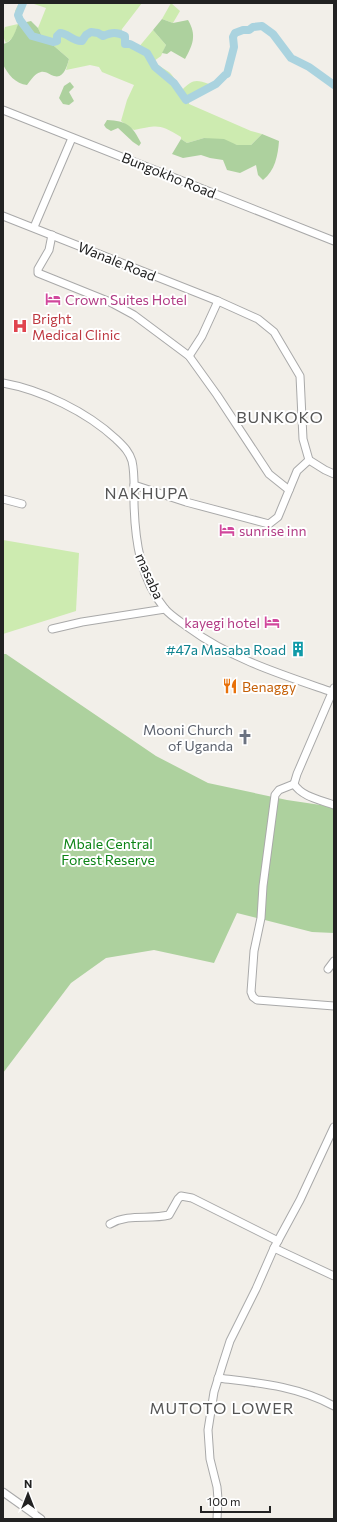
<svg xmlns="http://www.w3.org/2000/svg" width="337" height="1522" font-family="Commissioner,sans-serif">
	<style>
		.grass { fill: #cdebb0 }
		.forest { fill: #add19e }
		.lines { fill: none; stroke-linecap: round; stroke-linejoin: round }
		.river { stroke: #aad3df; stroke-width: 8 }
		.minor-casing { stroke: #a9a9a9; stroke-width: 9 }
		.minor { stroke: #fff; stroke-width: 7 }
		.labels { text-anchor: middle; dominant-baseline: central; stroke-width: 4; stroke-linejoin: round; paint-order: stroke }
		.street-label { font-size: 14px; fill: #222; stroke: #fff }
		.hotel-label { font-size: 14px; fill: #b23c85; stroke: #fff; text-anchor: start }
		.health-label { font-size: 14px; fill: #be3a42; stroke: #fff; text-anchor: start }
		.culture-label { font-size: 14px; fill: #0d838f; stroke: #fff; text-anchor: end }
		.food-label { font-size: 14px; fill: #c56008; stroke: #fff; text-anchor: start }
		.worship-label { font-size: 14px; fill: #5b616d; stroke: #fff; text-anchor: end }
		.park-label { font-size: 14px; fill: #0c8416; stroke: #fff }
		.quarter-label { font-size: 16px; letter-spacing: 1px; fill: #555; stroke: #fff }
	</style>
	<rect width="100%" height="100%" fill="#f2efe9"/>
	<!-- grass -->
	<g class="grass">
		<path d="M19,3H26L22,7L20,16L25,22L18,24L14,37L6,43C3,37 3,34 5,27L18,24L15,11Z"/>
		<path d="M31,3H142L122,29L121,34L125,36L127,42L138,48L153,30L166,45L161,56L154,61C161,68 162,67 169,72C172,74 179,86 182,90C192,80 195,79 209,84L203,94L189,101V104L251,131L262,134L251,145H237L204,138L187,143L181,139V137C159,124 159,125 134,130L121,121L127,100L134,85L102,72L99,67L90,65L66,70L69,59L54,46L44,41L38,28L46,8Z"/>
		<path d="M171,3L180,11L173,23L162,19Z"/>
		<path d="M3,540L79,553L76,611L3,634Z"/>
	</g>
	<!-- forest -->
	<g class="forest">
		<path d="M162,19L173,23L188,20C197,35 193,45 185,59L171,51L167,54L162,53L166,45L153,30Z"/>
		<path d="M31,21L38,28L44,41L54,46L69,59C67,66 64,79 54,76C50,75 46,71 41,72C35,73 31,80 27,85C16,84 7,74 3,64C2,58 3,50 3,44C13,42 15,32 18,24Z"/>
		<path d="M70,82L74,87L69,92L74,101L69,105L63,104L59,98L64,86Z"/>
		<path d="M107,120C127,121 132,125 141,143L139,146L133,142L118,128L111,131L106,128L104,125Z"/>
		<path d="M262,134L279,141C278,155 275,171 263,180L258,175L256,165L240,173L227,170L223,160L210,158L201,155L183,158L172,154L181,139L187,143L204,138L224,139L237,145H251Z"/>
		<path d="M3,654H6L156,756L208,783L287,800L334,807V933L312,932L237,913L214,963L154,950L106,958L71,983L3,1073Z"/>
	</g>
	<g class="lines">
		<!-- river -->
		<path class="river" d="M23,3L18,15L20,20L32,36L53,42L57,41V36L60,33C68,33 73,42 82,41L86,35L91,32L98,33L103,36C112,32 117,32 125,36V44H130L147,53L155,67L174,83L186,100L216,84L225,75L227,74L234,47L233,37L235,33L243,30H249L253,27L262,26L273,34L291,58L309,67L334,85"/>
		<!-- minor casing -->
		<g class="minor-casing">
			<g id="minor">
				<path d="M3,110L334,241"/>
				<path d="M3,216L218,301L258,319L274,332L300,376L303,439L309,460L325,470L334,474"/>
				<path d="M34,227L72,138"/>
				<path d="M52,235L49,250L38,269V273L110,302L134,315L189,356L217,395L269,474L289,490"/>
				<path d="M189,356L202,336L218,301"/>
				<path d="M3,383C42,390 87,412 116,439C123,446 129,451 132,461C135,474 134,490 134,503C135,540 140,579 165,609C171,616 181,622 189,628C231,659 283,675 332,692"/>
				<path d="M134,485L186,502L269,524L278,517L297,471L309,460"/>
				<path d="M3,499L22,504"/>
				<path d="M52,629L82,622L165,609"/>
				<path d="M334,688L297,774L294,784C302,797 321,800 334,805"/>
				<path d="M294,784L279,790L275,795L263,886L261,918L254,951L251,992L253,997L257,1000L334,1006"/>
				<path d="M328,969L334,961"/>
				<path d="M110,1224C130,1213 148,1220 169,1215L178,1199L181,1196L192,1198L278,1241"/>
				<path d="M274,1248L334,1276"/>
				<path d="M218,1378C259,1383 297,1386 334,1406"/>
				<path d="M3,1492L41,1519"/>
				<path d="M217,1519L218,1499L217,1487L210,1459L208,1430L214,1392L222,1366L230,1341L256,1289L274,1248L300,1200L334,1127"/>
			</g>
		</g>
		<!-- minor -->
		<use href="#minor" class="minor"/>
	</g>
	<!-- icons -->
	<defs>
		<g id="hotel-bare" transform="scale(1.2)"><path d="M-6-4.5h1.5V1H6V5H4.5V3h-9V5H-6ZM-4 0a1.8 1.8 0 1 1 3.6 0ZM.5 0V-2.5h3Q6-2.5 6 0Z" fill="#d1479c" stroke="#fff" stroke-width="2.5" paint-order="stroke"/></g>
		<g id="hospital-bare" transform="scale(1.2)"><path d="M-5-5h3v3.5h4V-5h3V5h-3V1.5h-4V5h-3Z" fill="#e0444e" stroke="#fff" stroke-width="2.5" paint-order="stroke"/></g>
		<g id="building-bare" transform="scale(1.2)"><path d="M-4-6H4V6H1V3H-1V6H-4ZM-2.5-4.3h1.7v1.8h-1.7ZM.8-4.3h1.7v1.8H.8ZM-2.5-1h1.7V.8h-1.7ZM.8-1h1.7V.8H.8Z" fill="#0f9aa8" stroke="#fff" stroke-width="2.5" paint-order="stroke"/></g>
		<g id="restaurant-bare" transform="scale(1.2)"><path d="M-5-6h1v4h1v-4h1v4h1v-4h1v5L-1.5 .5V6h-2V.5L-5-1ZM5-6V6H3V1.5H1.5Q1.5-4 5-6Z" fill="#e8710a" stroke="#fff" stroke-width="2.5" paint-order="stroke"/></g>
		<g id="church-bare" transform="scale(1.2)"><path d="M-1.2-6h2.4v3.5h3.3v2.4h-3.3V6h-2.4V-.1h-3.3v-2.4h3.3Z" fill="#6b7280" stroke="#fff" stroke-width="2.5" paint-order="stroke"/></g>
	</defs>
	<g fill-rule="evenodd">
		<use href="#hotel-bare" x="53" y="299"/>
		<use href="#hospital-bare" x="20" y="326"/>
		<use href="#hotel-bare" x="227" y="530"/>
		<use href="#hotel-bare" x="272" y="622"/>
		<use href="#building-bare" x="298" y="649"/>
		<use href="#restaurant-bare" x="230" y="686"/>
		<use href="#church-bare" x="245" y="737"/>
	</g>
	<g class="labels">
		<!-- street labels -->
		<g class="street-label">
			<text transform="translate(169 175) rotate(22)">Bungokho Road</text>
			<text transform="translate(117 261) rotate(22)">Wanale Road</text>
			<text transform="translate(150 576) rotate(66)">masaba</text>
		</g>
		<!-- hotel labels -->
		<g class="hotel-label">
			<text x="65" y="299">Crown Suites Hotel</text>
			<text x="239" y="530">sunrise inn</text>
			<text x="260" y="622" text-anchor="end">kayegi hotel</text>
		</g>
		<!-- health labels -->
		<g class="health-label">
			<text x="32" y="318">Bright<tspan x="32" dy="16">Medical Clinic</tspan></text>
		</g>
		<!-- culture labels -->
		<g class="culture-label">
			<text x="286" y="649">#47a Masaba Road</text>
		</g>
		<!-- food labels -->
		<g class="food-label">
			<text x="242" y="686">Benaggy</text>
		</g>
		<!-- worship labels -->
		<g class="worship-label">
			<text x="233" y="729">Mooni Church<tspan x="233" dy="16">of Uganda</tspan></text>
		</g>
		<!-- park labels -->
		<g class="park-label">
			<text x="108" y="843">Mbale Central<tspan x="108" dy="16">Forest Reserve</tspan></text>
		</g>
		<!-- quarter labels -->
		<g class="quarter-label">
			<text x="280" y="416">BUNKOKO</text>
			<text x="147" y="492">NAKHUPA</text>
			<text x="222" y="1407">MUTOTO LOWER</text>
		</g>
	</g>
	<!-- border -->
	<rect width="337" height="1522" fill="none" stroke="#222222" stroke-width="8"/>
	<!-- north arrow -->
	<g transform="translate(28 1494)" stroke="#ffffff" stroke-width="3" paint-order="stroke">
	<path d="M0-3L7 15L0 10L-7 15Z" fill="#222222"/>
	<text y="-6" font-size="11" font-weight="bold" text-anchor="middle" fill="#222222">N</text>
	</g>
	<!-- scale -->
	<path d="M201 1506v6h69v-6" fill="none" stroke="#222222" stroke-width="2"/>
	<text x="207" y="1506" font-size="12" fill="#222222" stroke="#ffffff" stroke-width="3" paint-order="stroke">100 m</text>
</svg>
